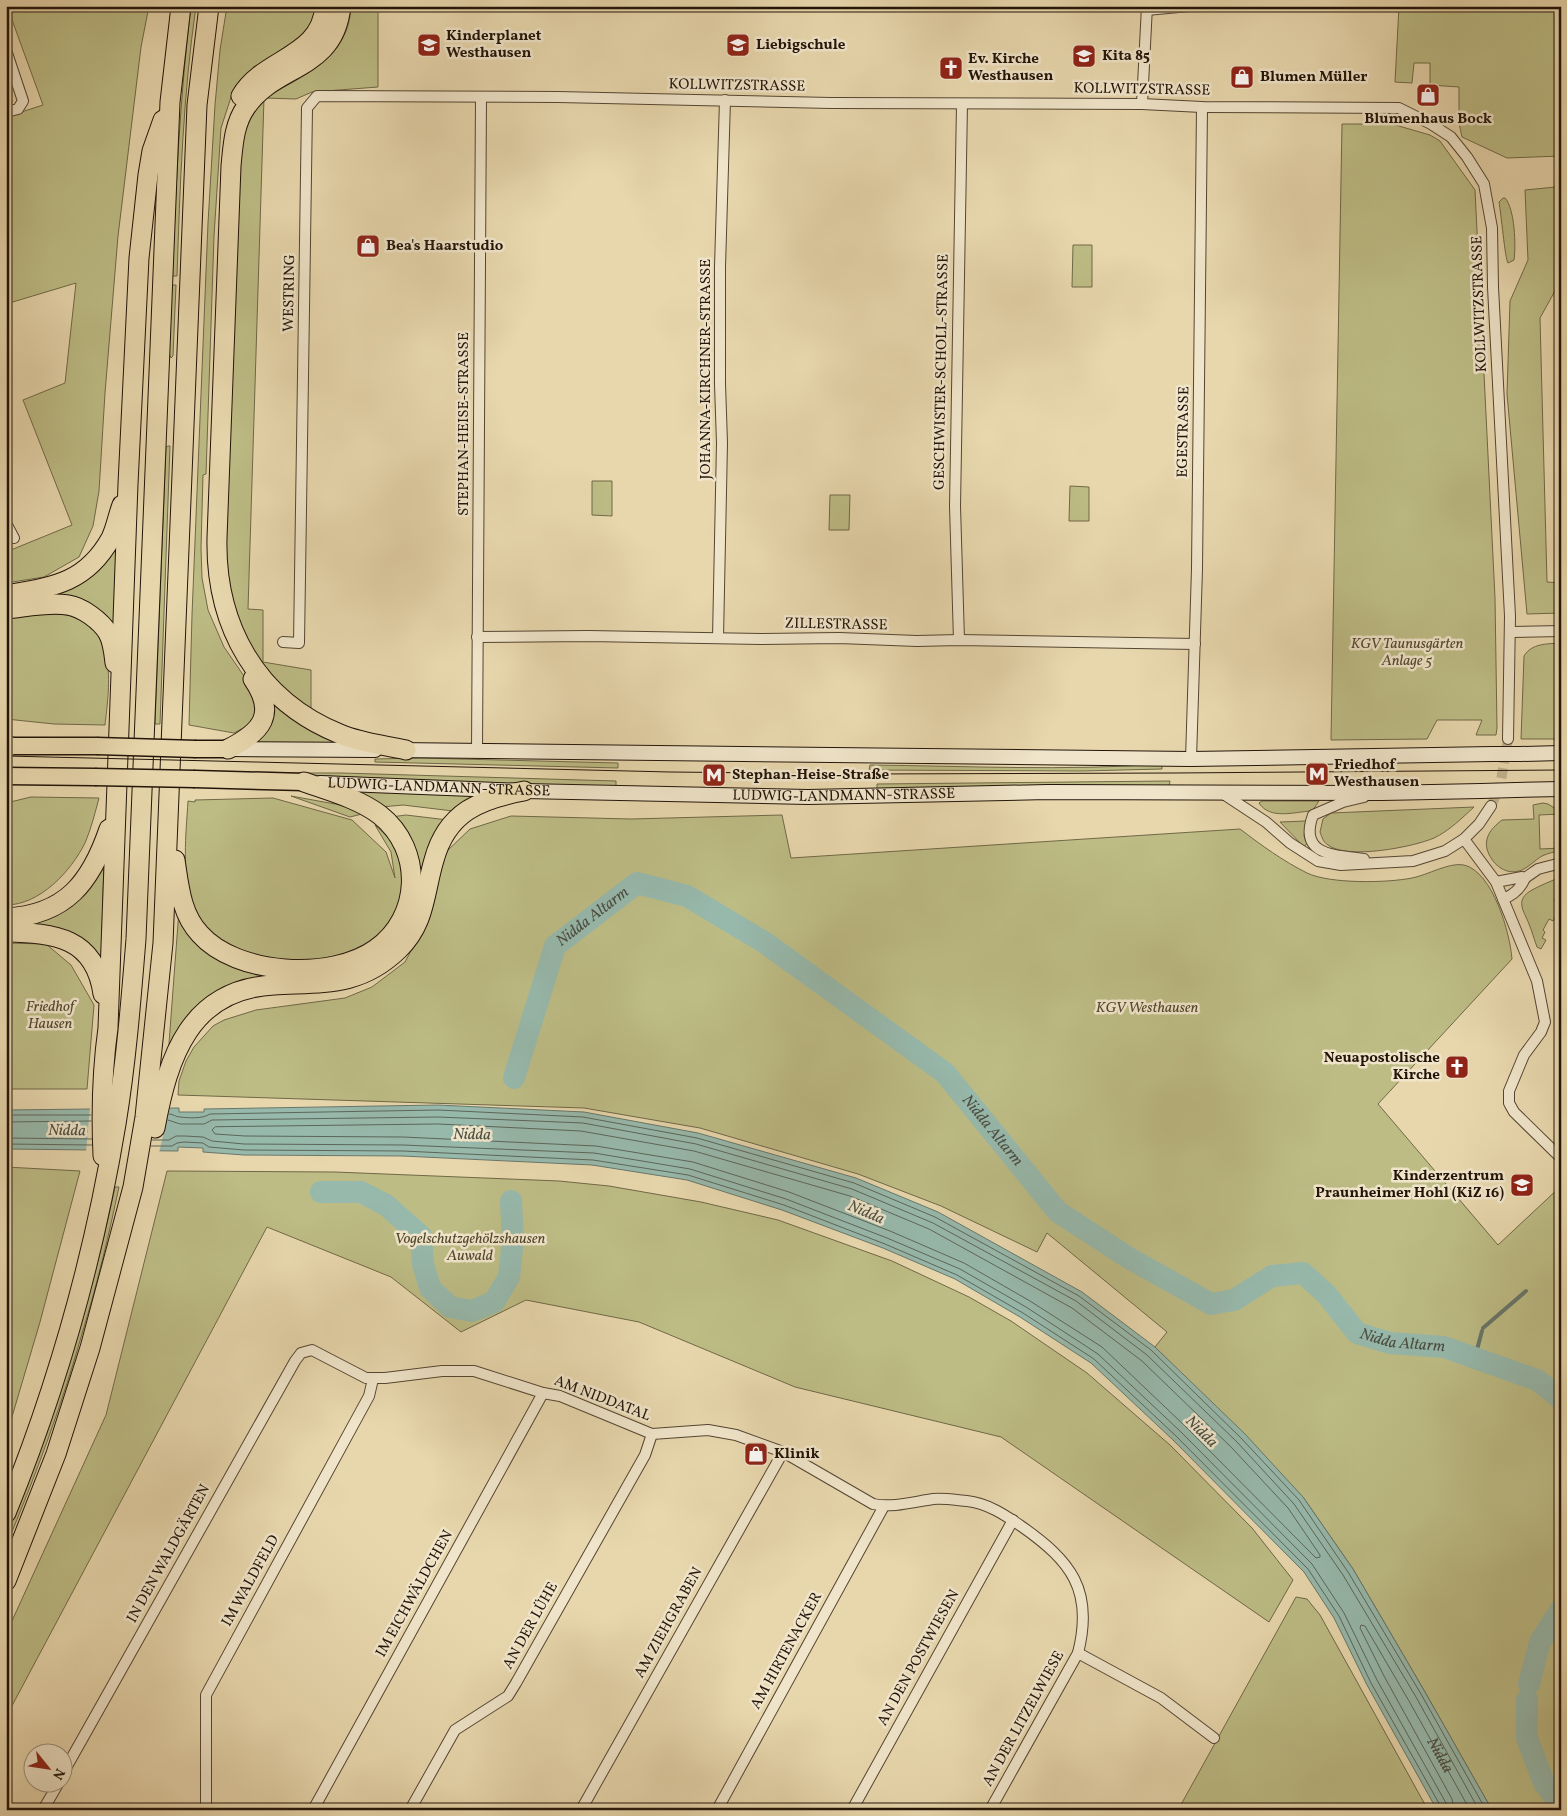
<svg xmlns="http://www.w3.org/2000/svg" width="1567" height="1816" font-family="Vollkorn,serif">
	<style>
		.green { fill: #bdbc85; stroke: #706847 }
		.water { fill: #97b9ac; stroke: #68776b }
		.pier { fill: #e8d7ad }
		.lines { fill: none; stroke-linecap: round; stroke-linejoin: round }
		.shore { stroke: #5c665a; stroke-width: 1 }
		.stream { stroke: #68776b; stroke-width: 4 }
		.river { stroke: #97b9ac; stroke-width: 22 }
		.street-tunnel { stroke: #c0b08c; stroke-width: 10; stroke-dasharray: 10 5; stroke-linecap: butt }
		.street-casing { stroke: #544532; stroke-width: 12 }
		.secondary-casing { stroke: #221409; stroke-width: 16 }
		.primary-casing { stroke: #221409; stroke-width: 19 }
		.highway-casing { stroke: #221409; stroke-width: 21 }
		.street { stroke: #f0e5ca; stroke-width: 10 }
		.secondary { stroke: #f0e5ca; stroke-width: 14 }
		.primary { stroke: #e8d7ad; stroke-width: 16 }
		.highway { stroke: #e8d7ad; stroke-width: 19 }
		.tram { stroke: #221409; stroke-width: 1 }
		.secondary-bridge-casing { stroke: #221409; stroke-width: 16; stroke-linecap: butt }
		.primary-bridge-casing { stroke: #221409; stroke-width: 19; stroke-linecap: butt }
		.secondary-bridge { stroke: #f0e5ca; stroke-width: 14 }
		.primary-bridge { stroke: #e8d7ad; stroke-width: 16 }
		.labels { text-anchor: middle; dominant-baseline: central; stroke-width: 5; stroke-linejoin: round; paint-order: stroke }
		.poi-label { font-size: 15px; font-weight: bold; fill: #221409; stroke: #f0e5ca; text-anchor: start }
		.street-label { font-size: 15px; fill: #221409; stroke: #f0e5ca }
		.park-label { font-size: 15px; font-style: italic; fill: #50462e; stroke: #f0e5ca }
		.water-label { font-size: 16px; font-style: italic; fill: #4b4e42; stroke: #f0e5ca }
	</style>
	<rect width="100%" height="100%" fill="#e8d7ad"/>
	<filter id="stains"><feTurbulence type="fractalNoise" baseFrequency=".004" numOctaves="4"/><feColorMatrix values="0 0 0 0 .2 0 0 0 0 .09 0 0 0 0 .02 0 0 0 .5 -.17"/></filter>
	<radialGradient id="worn" r=".72"><stop offset=".6" stop-color="#630" stop-opacity="0"/><stop offset="1" stop-color="#630" stop-opacity=".3"/></radialGradient>
	<!-- green -->
	<g class="green">
		<path d="M7,6H149L141,47L118,236L105,393L99,491L93,526L79,557L44,577L6,583V552L72,525L23,400L65,383L76,283L6,304V117L43,105Z"/>
		<path d="M191,6H196C183,96 180,186 177,276H172C176,185 180,96 191,6Z"/>
		<path d="M227,6H318L315,20L300,41L244,77L233,91L221,128L214,236L206,474L203,475L201,548L202,578L208,610L224,647L257,695V710L253,719L245,727L234,733L189,725L192,615L208,223L215,105L220,50Z"/>
		<path d="M351,6H378V87L312,92L296,99L264,98L248,609L263,610V662L311,670V712L288,695L251,656L220,569L238,137L263,97L264,98C304,75 349,59 351,6Z"/>
		<path d="M1399,6H1561V156L1507,158L1462,137L1459,123V87L1430,85V63H1414L1412,83L1395,82Z"/>
		<path d="M1342,124H1392L1430,135L1440,141L1475,190L1495,598L1497,728L1496,735H1476L1482,720H1437L1427,739L1331,740Z"/>
		<path d="M1556,187L1561,244V280L1540,318L1547,582L1561,583V613L1527,614L1507,394L1510,301L1528,260L1525,190Z"/>
		<path d="M1503,198H1505C1515,209 1516,246 1514,260L1508,263C1505,259 1501,212 1499,202Z"/>
		<path d="M1073,245H1092V287H1072Z"/>
		<path d="M172,285H176L173,356L171,358L169,353Z"/>
		<path d="M168,446H170L160,724H155L166,447Z"/>
		<path d="M592,481H612V516L592,515Z"/>
		<path d="M1070,486L1089,487V521H1069Z"/>
		<path d="M830,495H850L849,530H829Z"/>
		<path d="M117,544L114,631L106,621L31,598Z"/>
		<path d="M39,614C51,614 63,613 74,617C118,633 109,689 105,725L54,724L6,719V617Z"/>
		<path d="M1561,643V739H1521L1524,656C1532,643 1547,644 1561,643Z"/>
		<path d="M269,699L337,739L336,744L249,743Z"/>
		<path d="M420,758L618,763V768L375,762V759Z"/>
		<path d="M1162,764V769L1083,771L869,770L870,765C967,766 1065,771 1162,764Z"/>
		<path d="M265,773H341L616,781V786L591,788Z"/>
		<path d="M1170,781L1169,787L1080,786L877,789V784Z"/>
		<path d="M350,791L478,795L453,811L403,805L381,807Z"/>
		<path d="M291,796L346,806L366,813L350,817Z"/>
		<path d="M31,797L99,798C95,813 91,829 85,843C71,871 40,905 6,905V803Z"/>
		<path d="M273,798L352,820L386,852L395,878L391,852L375,825C395,842 401,854 402,880C407,976 226,988 194,907C181,874 186,835 188,801L195,802V800Z"/>
		<path d="M1262,801H1319L1315,807L1311,811C1294,812 1270,820 1259,803Z"/>
		<path d="M1543,803L1548,804L1561,812V814L1539,815L1540,849L1561,848V850C1555,852 1548,853 1542,856C1535,860 1527,869 1519,871C1504,875 1491,863 1487,849C1484,836 1493,827 1502,820L1534,819L1533,805Z"/>
		<path d="M1474,807C1462,818 1449,831 1434,838C1413,847 1347,860 1328,845C1323,842 1322,837 1320,832L1323,819L1331,813Z"/>
		<path d="M406,815L448,820C411,862 437,920 383,956C369,966 352,973 335,976C289,984 247,971 208,1003C201,1008 194,1014 188,1021C180,1032 174,1045 168,1057L179,910C187,924 194,939 207,950C224,964 246,969 267,972C301,978 340,975 371,958C404,940 426,901 417,863C413,845 403,831 391,817Z"/>
		<path d="M782,815L791,858L1240,829C1261,845 1283,861 1307,873C1330,884 1387,883 1412,878C1428,875 1449,862 1464,865C1493,872 1510,933 1512,959L1378,1104L1498,1245L1561,1186V1810H1492L1425,1692L1353,1569L1303,1497L1155,1347L1167,1332L1047,1233L1037,1252L941,1206L858,1174L700,1128L584,1108L178,1095L179,1081L186,1061L194,1047L213,1026L224,1020L256,1010L345,998L372,987L405,962L422,930L446,852L470,829L511,816L631,819Z"/>
		<path d="M1306,821L1304,836L1307,843L1304,847L1280,822Z"/>
		<path d="M104,859L101,965L20,923Z"/>
		<path d="M1561,877V889L1554,900L1557,902L1555,906L1560,908L1553,921L1549,919L1543,930L1545,932L1542,938L1546,940L1541,949L1537,947C1534,939 1532,931 1529,924C1524,911 1514,900 1532,890C1541,885 1551,881 1561,877Z"/>
		<path d="M6,943L46,944L71,965L94,1005L87,1089H6Z"/>
		<path d="M6,1167L80,1171L40,1322L6,1437Z"/>
		<path d="M167,1171L335,1172L559,1181L609,1186L701,1202L778,1220L892,1261L969,1297L1011,1321L1087,1373L1170,1445L1252,1528L1293,1580L1269,1622L1001,1437L795,1387L639,1322L526,1300L461,1332L391,1277L267,1227L6,1717V1634L106,1415Z"/>
		<path d="M115,1187H119C109,1234 98,1281 84,1327C63,1402 36,1475 6,1546V1535C52,1422 90,1307 115,1187Z"/>
		<path d="M1296,1597L1307,1599L1320,1615L1428,1810H1178Z"/>
	</g>
	<!-- water -->
	<path class="water" d="M438,1105L584,1112L698,1133L856,1178L938,1212L1082,1292L1155,1347L1245,1434L1303,1497L1353,1569L1425,1692L1492,1810H1437L1367,1685L1334,1618L1304,1572L1173,1440L1091,1363L1020,1317L955,1279L883,1248L782,1210L687,1180L592,1165L402,1156L244,1155L203,1152V1148L178,1147V1151L6,1149V1110L179,1108V1112H204V1109Z"/>
	<!-- pier -->
	<path class="pier" d="M170,1106L159,1153L86,1152L90,1107Z"/>
	<g class="lines">
		<!-- shore -->
		<g class="shore">
			<path d="M169,1114C174,1114 175,1117 180,1117C190,1118 202,1119 210,1114L438,1110L583,1117L697,1138L854,1183L935,1217L1079,1296L1151,1350L1241,1438L1299,1500L1348,1572L1421,1694L1486,1810"/>
			<path d="M6,1115H91"/>
			<path d="M168,1120L180,1124H204L212,1120L438,1117L583,1123L696,1144L852,1189L933,1223L1076,1301L1147,1355L1237,1442L1294,1504L1343,1575L1416,1697L1479,1810"/>
			<path d="M6,1122L91,1121"/>
			<path d="M438,1124L581,1131L694,1151L850,1196L929,1229L1072,1308L1142,1361L1231,1447L1288,1508L1320,1555V1557L1316,1558L1186,1427L1102,1347L1030,1301L964,1263L890,1231L789,1192L693,1162L596,1146L403,1137L245,1136L215,1134L212,1130L215,1127Z"/>
			<path d="M6,1138L92,1139"/>
			<path d="M152,1140H169L176,1136H185L203,1137L212,1141L244,1144L403,1145L594,1153L690,1169L786,1199L887,1238L960,1269L1026,1307L1098,1354L1181,1432L1312,1564L1344,1613L1377,1680L1446,1803L1447,1810"/>
			<path d="M6,1144L92,1145"/>
			<path d="M151,1146H172L177,1143L184,1142L203,1143L209,1147L244,1150L403,1151L593,1160L688,1175L784,1205L885,1244L957,1275L1023,1313L1094,1359L1176,1436L1308,1569L1339,1616L1371,1683L1440,1805L1441,1810"/>
			<path id="s1" d="M1454,1810L1452,1799L1384,1676L1360,1628L1361,1625L1365,1626L1409,1701L1470,1810"/>
		</g>
		<!-- stream -->
		<g class="stream">
			<path d="M1483,1328L1526,1291"/>
			<path d="M1475,1357L1482,1331"/>
		</g>
		<!-- river -->
		<g class="river">
			<path id="s2" d="M514,1078L555,946L637,883L687,896L764,942L945,1073L1058,1212L1129,1258L1211,1304L1234,1300L1272,1276L1303,1273L1327,1295L1357,1333L1390,1343L1444,1347L1537,1380L1561,1399"/>
			<path d="M321,1192H361L386,1205L421,1236L423,1264L430,1288L450,1307L472,1311L494,1302L509,1277L513,1240L511,1201"/>
			<path d="M1529,1684L1540,1642L1561,1609"/>
			<path d="M1527,1700V1738L1544,1783L1561,1805"/>
		</g>
		<!-- street-tunnel -->
		<path class="street-tunnel" d="M1491,806L1500,786L1508,739"/>
		<!-- street casing -->
		<g class="street-casing">
			<g id="street">
				<path d="M1147,10L1189,6"/>
				<path d="M6,50L23,101L18,109L6,112"/>
				<path d="M1142,104L1147,6"/>
				<path d="M6,523L14,538"/>
				<path d="M1511,632L1561,631"/>
				<path d="M477,637L588,636L761,639L839,638L917,641L959,640L1195,644"/>
				<path d="M718,638L722,443L720,384V267L725,100"/>
				<path d="M959,640L955,506L962,104"/>
				<path d="M283,642L299,643L307,108L317,96L558,97L831,103L1142,104L1202,107L1399,108L1431,124L1451,137L1467,157L1484,184L1492,228L1493,287L1510,616L1508,739"/>
				<path d="M477,750L481,98"/>
				<path d="M1191,759L1197,569L1202,107"/>
				<path d="M1222,793L1266,822L1290,843L1318,861L1341,865L1413,861L1445,851L1464,839L1479,824L1491,806"/>
				<path d="M1464,839L1496,882L1537,981L1545,1022L1541,1032L1524,1055L1509,1091V1103L1514,1112L1561,1158"/>
				<path d="M1364,859C1335,855 1298,856 1313,815L1343,802L1364,797"/>
				<path d="M1525,878L1538,869L1561,863"/>
				<path d="M1496,882L1522,877L1525,878C1521,888 1514,895 1503,899"/>
				<path d="M62,1775L295,1361L301,1353L312,1350L366,1378H385L442,1371H474L543,1393L560,1396L652,1434L708,1430L736,1435L783,1452L873,1504C892,1508 913,1502 933,1499C944,1498 956,1500 967,1501C987,1503 1005,1515 1021,1526C1071,1561 1094,1590 1078,1653"/>
				<path d="M43,1810L58,1784"/>
				<path d="M206,1810V1695L369,1396L373,1379"/>
				<path d="M313,1810L543,1393"/>
				<path d="M410,1810L455,1730L508,1696L516,1683L645,1455L652,1434"/>
				<path d="M581,1810L783,1452"/>
				<path d="M717,1810L884,1506"/>
				<path d="M852,1810L1013,1520"/>
				<path d="M990,1810L1078,1653L1161,1698L1214,1738"/>
			</g>
		</g>
		<!-- secondary casing -->
		<g class="secondary-casing">
			<g id="secondary">
				<path d="M229,749L375,750"/>
				<path d="M396,750L1191,759L1493,754"/>
				<path d="M1520,754L1561,753"/>
				<path id="s3" d="M320,783L524,791L808,797L1048,792L1382,793L1481,791"/>
				<path d="M1516,790L1561,789"/>
			</g>
		</g>
		<!-- primary casing -->
		<g class="primary-casing">
			<g id="primary">
				<path d="M6,746H97"/>
				<path d="M196,749H228"/>
				<path d="M6,776L95,777"/>
				<path d="M195,779L304,782"/>
			</g>
		</g>
		<!-- highway casing -->
		<g class="highway-casing">
			<g id="highway">
				<path d="M341,6C334,72 276,63 246,107C234,124 233,145 231,166L217,538C215,625 256,700 340,734C361,743 384,745 406,750"/>
				<path d="M241,96C264,57 321,58 325,6"/>
				<path d="M6,595C53,587 86,583 111,538C116,528 118,515 122,505"/>
				<path d="M6,609C26,607 48,602 68,605C82,607 101,621 108,633C113,642 114,654 115,663"/>
				<path d="M6,745L9,746"/>
				<path d="M228,749C262,732 277,714 253,679"/>
				<path d="M175,860C179,886 181,914 200,934C236,975 332,981 376,949C421,917 424,850 380,815C359,799 330,791 304,782"/>
				<path d="M6,918C66,915 91,882 109,829"/>
				<path d="M6,932C54,933 95,937 103,994"/>
				<path d="M155,1128C168,1057 190,989 274,985C324,982 359,987 398,950C426,923 424,893 434,860C447,812 480,799 524,791"/>
				<path d="M103,1156C101,1112 102,1071 108,1028L128,484L139,258L148,175L152,151L163,120"/>
				<path d="M6,1513C57,1388 94,1257 116,1124C126,1063 131,1001 136,939L170,102L181,6"/>
				<path d="M6,1581L56,1454L90,1348L133,1187L145,1117L163,943L197,105L209,6"/>
			</g>
		</g>
		<!-- street -->
		<use href="#street" class="street"/>
		<!-- secondary -->
		<use href="#secondary" class="secondary"/>
		<!-- primary -->
		<use href="#primary" class="primary"/>
		<!-- highway -->
		<use href="#highway" class="highway"/>
		<!-- tram -->
		<path class="tram" d="M6,756L670,772L865,774L1174,773L1561,770"/>
		<!-- secondary-bridge casing -->
		<g class="secondary-bridge-casing">
			<g id="secondary-bridge">
				<path d="M1493,754H1520"/>
				<path d="M1481,791L1516,790"/>
			</g>
		</g>
		<!-- primary-bridge casing -->
		<g class="primary-bridge-casing">
			<g id="primary-bridge">
				<path d="M97,746L196,749"/>
				<path d="M95,777L195,779"/>
			</g>
		</g>
		<!-- secondary-bridge -->
		<use href="#secondary-bridge" class="secondary-bridge"/>
		<!-- primary-bridge -->
		<use href="#primary-bridge" class="primary-bridge"/>
	</g>
	<!-- icons -->
	<defs>
		<g id="school-square" transform="scale(1.25)"><rect x="-9" y="-9" width="18" height="18" rx="4" fill="#8f2418" stroke="#f0e5ca"/><path d="M0-5L7-2L0 1L-7-2ZM-4 1L0 2.5L4 1V4Q0 6-4 4Z" fill="#fff"/></g>
		<g id="church-square" transform="scale(1.25)"><rect x="-9" y="-9" width="18" height="18" rx="4" fill="#8f2418" stroke="#f0e5ca"/><path d="M-1.2-6h2.4v3.5h3.3v2.4h-3.3V6h-2.4V-.1h-3.3v-2.4h3.3Z" fill="#fff"/></g>
		<g id="shop-square" transform="scale(1.25)"><rect x="-9" y="-9" width="18" height="18" rx="4" fill="#8f2418" stroke="#f0e5ca"/><path d="M-5-2.5h2.3a2.7 3.5 0 0 1 5.4 0H5L5.5 6h-11ZM-1.5-2.5h3a1.5 2.3 0 0 0-3 0Z" fill="#fff"/></g>
		<g id="metro-square" transform="scale(1.25)"><rect x="-9" y="-9" width="18" height="18" rx="4" fill="#8f2418" stroke="#f0e5ca"/><path d="M-5.5 5V-5H-3L0 0L3-5H5.5V5H3V-.5L0 4L-3-.5V5Z" fill="#fff"/></g>
	</defs>
	<g fill-rule="evenodd">
		<use href="#school-square" x="429" y="45"/>
		<use href="#school-square" x="738" y="45"/>
		<use href="#school-square" x="1084" y="56"/>
		<use href="#church-square" x="951" y="68"/>
		<use href="#shop-square" x="1242" y="77"/>
		<use href="#shop-square" x="1428" y="95"/>
		<use href="#shop-square" x="368" y="246"/>
		<use href="#metro-square" x="1317" y="774"/>
		<use href="#metro-square" x="714" y="775"/>
		<use href="#church-square" x="1457" y="1067"/>
		<use href="#school-square" x="1522" y="1185"/>
		<use href="#shop-square" x="756" y="1454"/>
	</g>
	<g class="labels">
		<!-- poi labels -->
		<g class="poi-label">
			<text x="446" y="36">Kinderplanet<tspan x="446" dy="17">Westhausen</tspan></text>
			<text x="756" y="45">Liebigschule</text>
			<text x="1102" y="56">Kita 85</text>
			<text x="968" y="59">Ev. Kirche<tspan x="968" dy="17">Westhausen</tspan></text>
			<text x="1260" y="77">Blumen Müller</text>
			<text x="1428" y="119" text-anchor="middle">Blumenhaus Bock</text>
			<text x="386" y="246">Bea's Haarstudio</text>
			<text x="1334" y="765">Friedhof<tspan x="1334" dy="17">Westhausen</tspan></text>
			<text x="732" y="775">Stephan-Heise-Straße</text>
			<text x="1440" y="1058" text-anchor="end">Neuapostolische<tspan x="1440" dy="17">Kirche</tspan></text>
			<text x="1504" y="1176" text-anchor="end">Kinderzentrum<tspan x="1504" dy="17">Praunheimer Hohl (KiZ 16)</tspan></text>
			<text x="774" y="1454">Klinik</text>
		</g>
		<!-- street labels -->
		<g class="street-label">
			<text transform="translate(737 86) rotate(1)">KOLLWITZSTRASSE</text>
			<text transform="translate(1142 90) rotate(1)">KOLLWITZSTRASSE</text>
			<text transform="translate(290 293) rotate(-89)">WESTRING</text>
			<text transform="translate(1480 304) rotate(-92)">KOLLWITZSTRASSE</text>
			<text transform="translate(706 369) rotate(-90)">JOHANNA-KIRCHNER-STRASSE</text>
			<text transform="translate(942 372) rotate(-89)">GESCHWISTER-SCHOLL-STRASSE</text>
			<text transform="translate(464 424) rotate(-90)">STEPHAN-HEISE-STRASSE</text>
			<text transform="translate(1184 432) rotate(-89)">EGESTRASSE</text>
			<text transform="translate(836 625) rotate(1)">ZILLESTRASSE</text>
			<text stroke="none"><textPath href="#s3" startOffset="119">LUDWIG-LANDMANN-STRASSE</textPath></text>
			<text stroke="none"><textPath href="#s3" startOffset="524">LUDWIG-LANDMANN-STRASSE</textPath></text>
			<text transform="translate(602 1399) rotate(21)">AM NIDDATAL</text>
			<text transform="translate(169 1554) rotate(-61)">IN DEN WALDGÄRTEN</text>
			<text transform="translate(251 1581) rotate(-61)">IM WALDFELD</text>
			<text transform="translate(415 1594) rotate(-61)">IM EICHWÄLDCHEN</text>
			<text transform="translate(669 1623) rotate(-61)">AM ZIEHGRABEN</text>
			<text transform="translate(531 1626) rotate(-61)">AN DER LÜHE</text>
			<text transform="translate(787 1651) rotate(-61)">AM HIRTENACKER</text>
			<text transform="translate(919 1658) rotate(-61)">AN DEN POSTWIESEN</text>
			<text transform="translate(1024 1719) rotate(-61)">AN DER LITZELWIESE</text>
		</g>
		<!-- park labels -->
		<g class="park-label">
			<text x="1407" y="644">KGV Taunusgärten<tspan x="1407" dy="17">Anlage 5</tspan></text>
			<text x="50" y="1007">Friedhof<tspan x="50" dy="17">Hausen</tspan></text>
			<text x="1147" y="1008">KGV Westhausen</text>
			<text x="470" y="1239">Vogelschutzgehölzshausen<tspan x="470" dy="17">Auwald</tspan></text>
		</g>
		<!-- water labels -->
		<g class="water-label">
			<text stroke="none"><textPath href="#s2" startOffset="186">Nidda Altarm</textPath></text>
			<text transform="translate(67 1131) rotate(1)">Nidda</text>
			<text stroke="none"><textPath href="#s2" startOffset="681">Nidda Altarm</textPath></text>
			<text transform="translate(472 1135) rotate(1)">Nidda</text>
			<text transform="translate(866 1213) rotate(23)">Nidda</text>
			<text stroke="none"><textPath href="#s2" startOffset="1191">Nidda Altarm</textPath></text>
			<text transform="translate(1201 1432) rotate(45)">Nidda</text>
			<text stroke="none"><textPath href="#s1" startOffset="362">Nidda</textPath></text>
		</g>
	</g>
	<!-- margin -->
	<rect width="1567" height="1816" fill="none" stroke="#e8d7ad" stroke-width="25"/>
	<rect x="8" y="8" width="1552" height="1801" fill="none" stroke="#221409" stroke-width="2.5"/>
	<rect x="12" y="12" width="1542" height="1791" fill="none" stroke="#221409"/>
	<!-- north arrow -->
	<g transform="translate(48 1768) rotate(120)"><circle r="24" fill="#f0e5ca" stroke="#9e917d"/>
	<path d="M0-4L9 19L0 12L-9 19Z" fill="#8f2418"/>
	<text y="-8" font-size="14" font-weight="bold" text-anchor="middle" fill="#221409">N</text>
	</g>
	<rect width="100%" height="100%" filter="url(#stains)"/>
	<rect width="100%" height="100%" fill="url(#worn)"/>
</svg>
